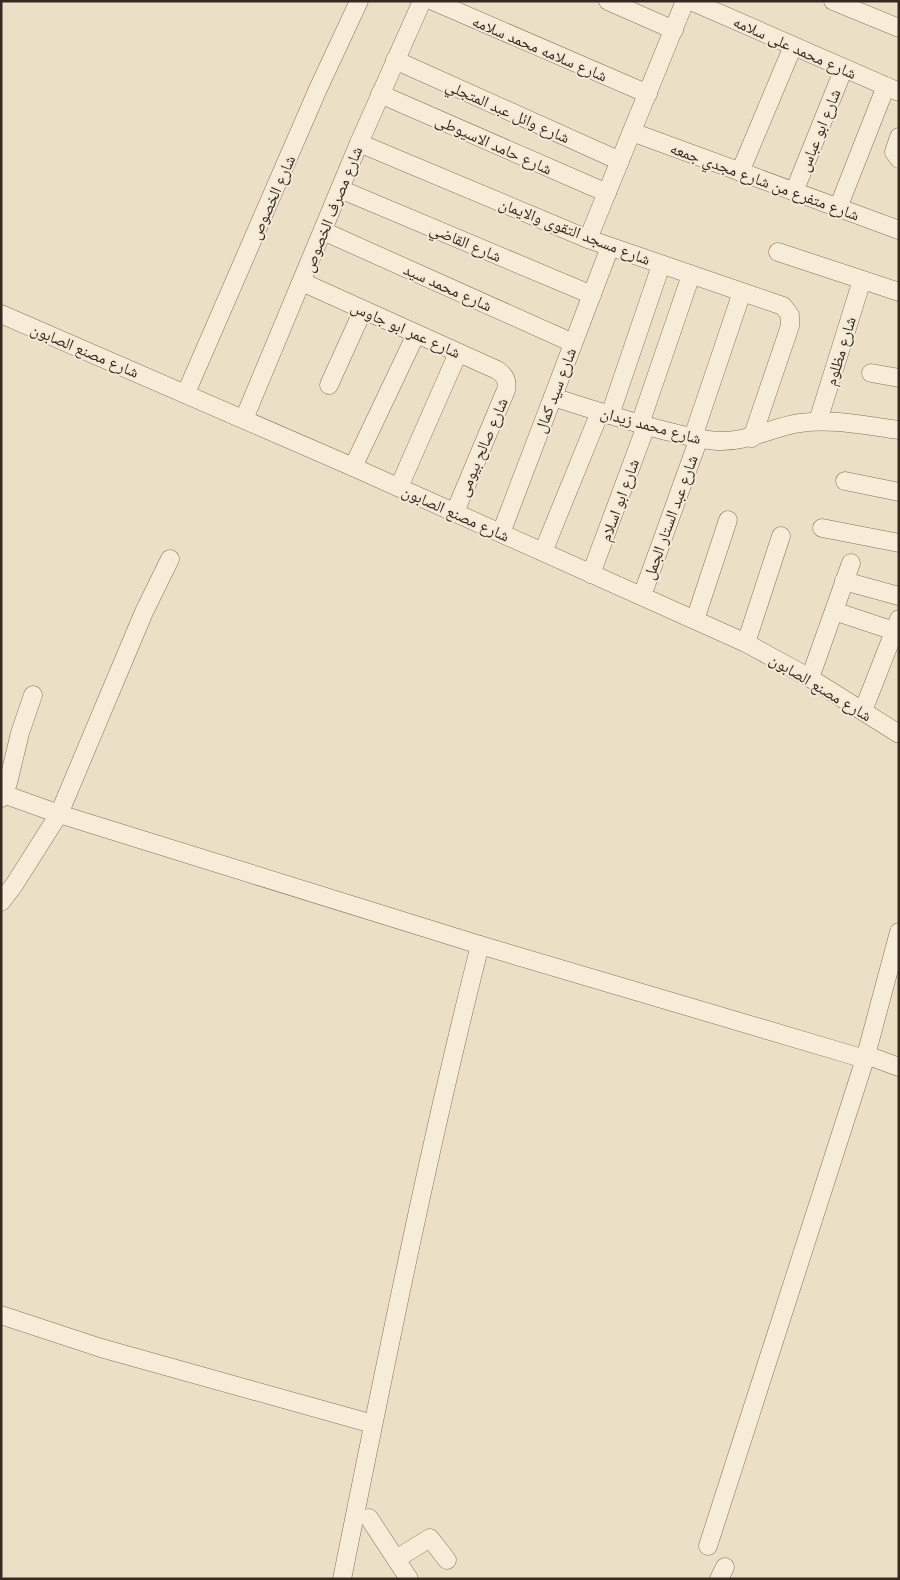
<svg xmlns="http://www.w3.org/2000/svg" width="900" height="1580" font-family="'Noto Serif','Noto Naskh Arabic',serif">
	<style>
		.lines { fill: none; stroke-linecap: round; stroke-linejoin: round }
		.minor-casing { stroke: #85715d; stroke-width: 19 }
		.minor { stroke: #f7ecd8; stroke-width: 18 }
		.labels { text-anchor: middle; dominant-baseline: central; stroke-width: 4; stroke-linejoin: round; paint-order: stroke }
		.street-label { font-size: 16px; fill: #362a20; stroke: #f3e9d5 }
	</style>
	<rect width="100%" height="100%" fill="#ebdfc6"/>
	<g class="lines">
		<!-- minor casing -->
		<g class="minor-casing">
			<g id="minor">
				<path d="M433,1L648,94"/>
				<path d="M608,1L674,30"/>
				<path d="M691,1L899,92"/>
				<path d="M833,1L899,28"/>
				<path d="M395,60L620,161"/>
				<path d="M380,94L607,193"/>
				<path d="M632,132L899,230"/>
				<path d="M899,137L894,152L899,159"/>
				<path d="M359,143L588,239L783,306L790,315V326L752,438"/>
				<path d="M740,172L793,46"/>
				<path d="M340,189L592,295"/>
				<path d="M794,192L844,68"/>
				<path d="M838,208L886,86"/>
				<path d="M323,231L573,343"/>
				<path d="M588,239L685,1"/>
				<path d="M778,252L899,292"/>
				<path d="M302,282L497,370C505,375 508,381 506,390L455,512"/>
				<path d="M1,314L353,467L746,643L810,678L899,734"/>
				<path d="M871,373L899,378"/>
				<path d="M329,385L363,310"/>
				<path d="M186,393L318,89L359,1"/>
				<path d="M553,397C590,409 628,421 666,431C683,435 701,440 719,441C748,442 772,427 800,423C833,418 867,426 899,430"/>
				<path d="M610,415L661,265"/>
				<path d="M244,419L359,143L422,1"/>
				<path d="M818,421L862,280"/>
				<path d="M640,424L691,275"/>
				<path d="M693,437L742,292"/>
				<path d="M353,467L416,334"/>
				<path d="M845,481L899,492"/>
				<path d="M399,487L458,353"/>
				<path d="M822,528L899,543"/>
				<path d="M501,533L610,247"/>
				<path d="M543,552L600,412"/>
				<path d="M591,574L646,426"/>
				<path d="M844,581L899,596"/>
				<path d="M642,596L699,438"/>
				<path d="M834,611L894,631"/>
				<path d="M695,620L728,520"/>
				<path d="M746,643L781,536"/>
				<path d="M810,678L851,563"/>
				<path d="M863,711L899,619"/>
				<path d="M3,794L59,814L480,945L865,1059"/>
				<path d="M1,798L8,783L20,733L33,695"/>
				<path d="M1,902L14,885L59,814L144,612L170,559"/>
				<path d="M866,1055L899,1067"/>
				<path d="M1,1315L101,1348L373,1424"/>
				<path d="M369,1518L409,1579"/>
				<path d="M708,1546L865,1059L899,932"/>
				<path d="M396,1559L430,1538L447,1560"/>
				<path d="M342,1579C385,1367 427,1154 480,945"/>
				<path d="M719,1579L725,1567"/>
			</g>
		</g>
		<!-- minor -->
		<use href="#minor" class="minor"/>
	</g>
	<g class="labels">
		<!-- street labels -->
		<g class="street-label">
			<text transform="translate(795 47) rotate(24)">شارع محمد على سلامه</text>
			<text transform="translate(540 48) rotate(23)">شارع سلامه محمد سلامه</text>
			<text transform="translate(508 111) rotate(24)">شارع وائل عبد المتجلي</text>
			<text transform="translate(819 130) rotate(-68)">شارع ابو عباس</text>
			<text transform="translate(494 144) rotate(24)">شارع حامد الاسيوطى</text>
			<text transform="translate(765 181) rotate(20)">شارع متفرع من شارع مجدي جمعه</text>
			<text transform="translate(272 197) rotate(-66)">شارع الخصوص</text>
			<text transform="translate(332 209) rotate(-68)">شارع مصرف الخصوص</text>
			<text transform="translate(575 231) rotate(21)">شارع مسجد التقوى والايمان</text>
			<text transform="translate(466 242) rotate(23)">شارع القاضي</text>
			<text transform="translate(448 287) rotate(24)">شارع محمد سيد</text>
			<text transform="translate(406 329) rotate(24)">شارع عمر ابو جاوس</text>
			<text transform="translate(85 350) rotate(23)">شارع مصنع الصابون</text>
			<text transform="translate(840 351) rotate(-73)">شارع مظلوم</text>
			<text transform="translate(555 390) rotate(-69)">شارع سيد كمال</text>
			<text transform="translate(651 425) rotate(15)">شارع محمد زيدان</text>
			<text transform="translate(482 447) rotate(-67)">شارع صالح بيومى</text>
			<text transform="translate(619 500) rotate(-70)">شارع ابو اسلام</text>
			<text transform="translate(456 513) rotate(24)">شارع مصنع الصابون</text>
			<text transform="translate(670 517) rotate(-70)">شارع عبد الستار الجمل</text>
			<text transform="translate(821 687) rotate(31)">شارع مصنع الصابون</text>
		</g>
	</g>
	<!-- border -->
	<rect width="900" height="1580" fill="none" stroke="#362a20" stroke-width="5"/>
</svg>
